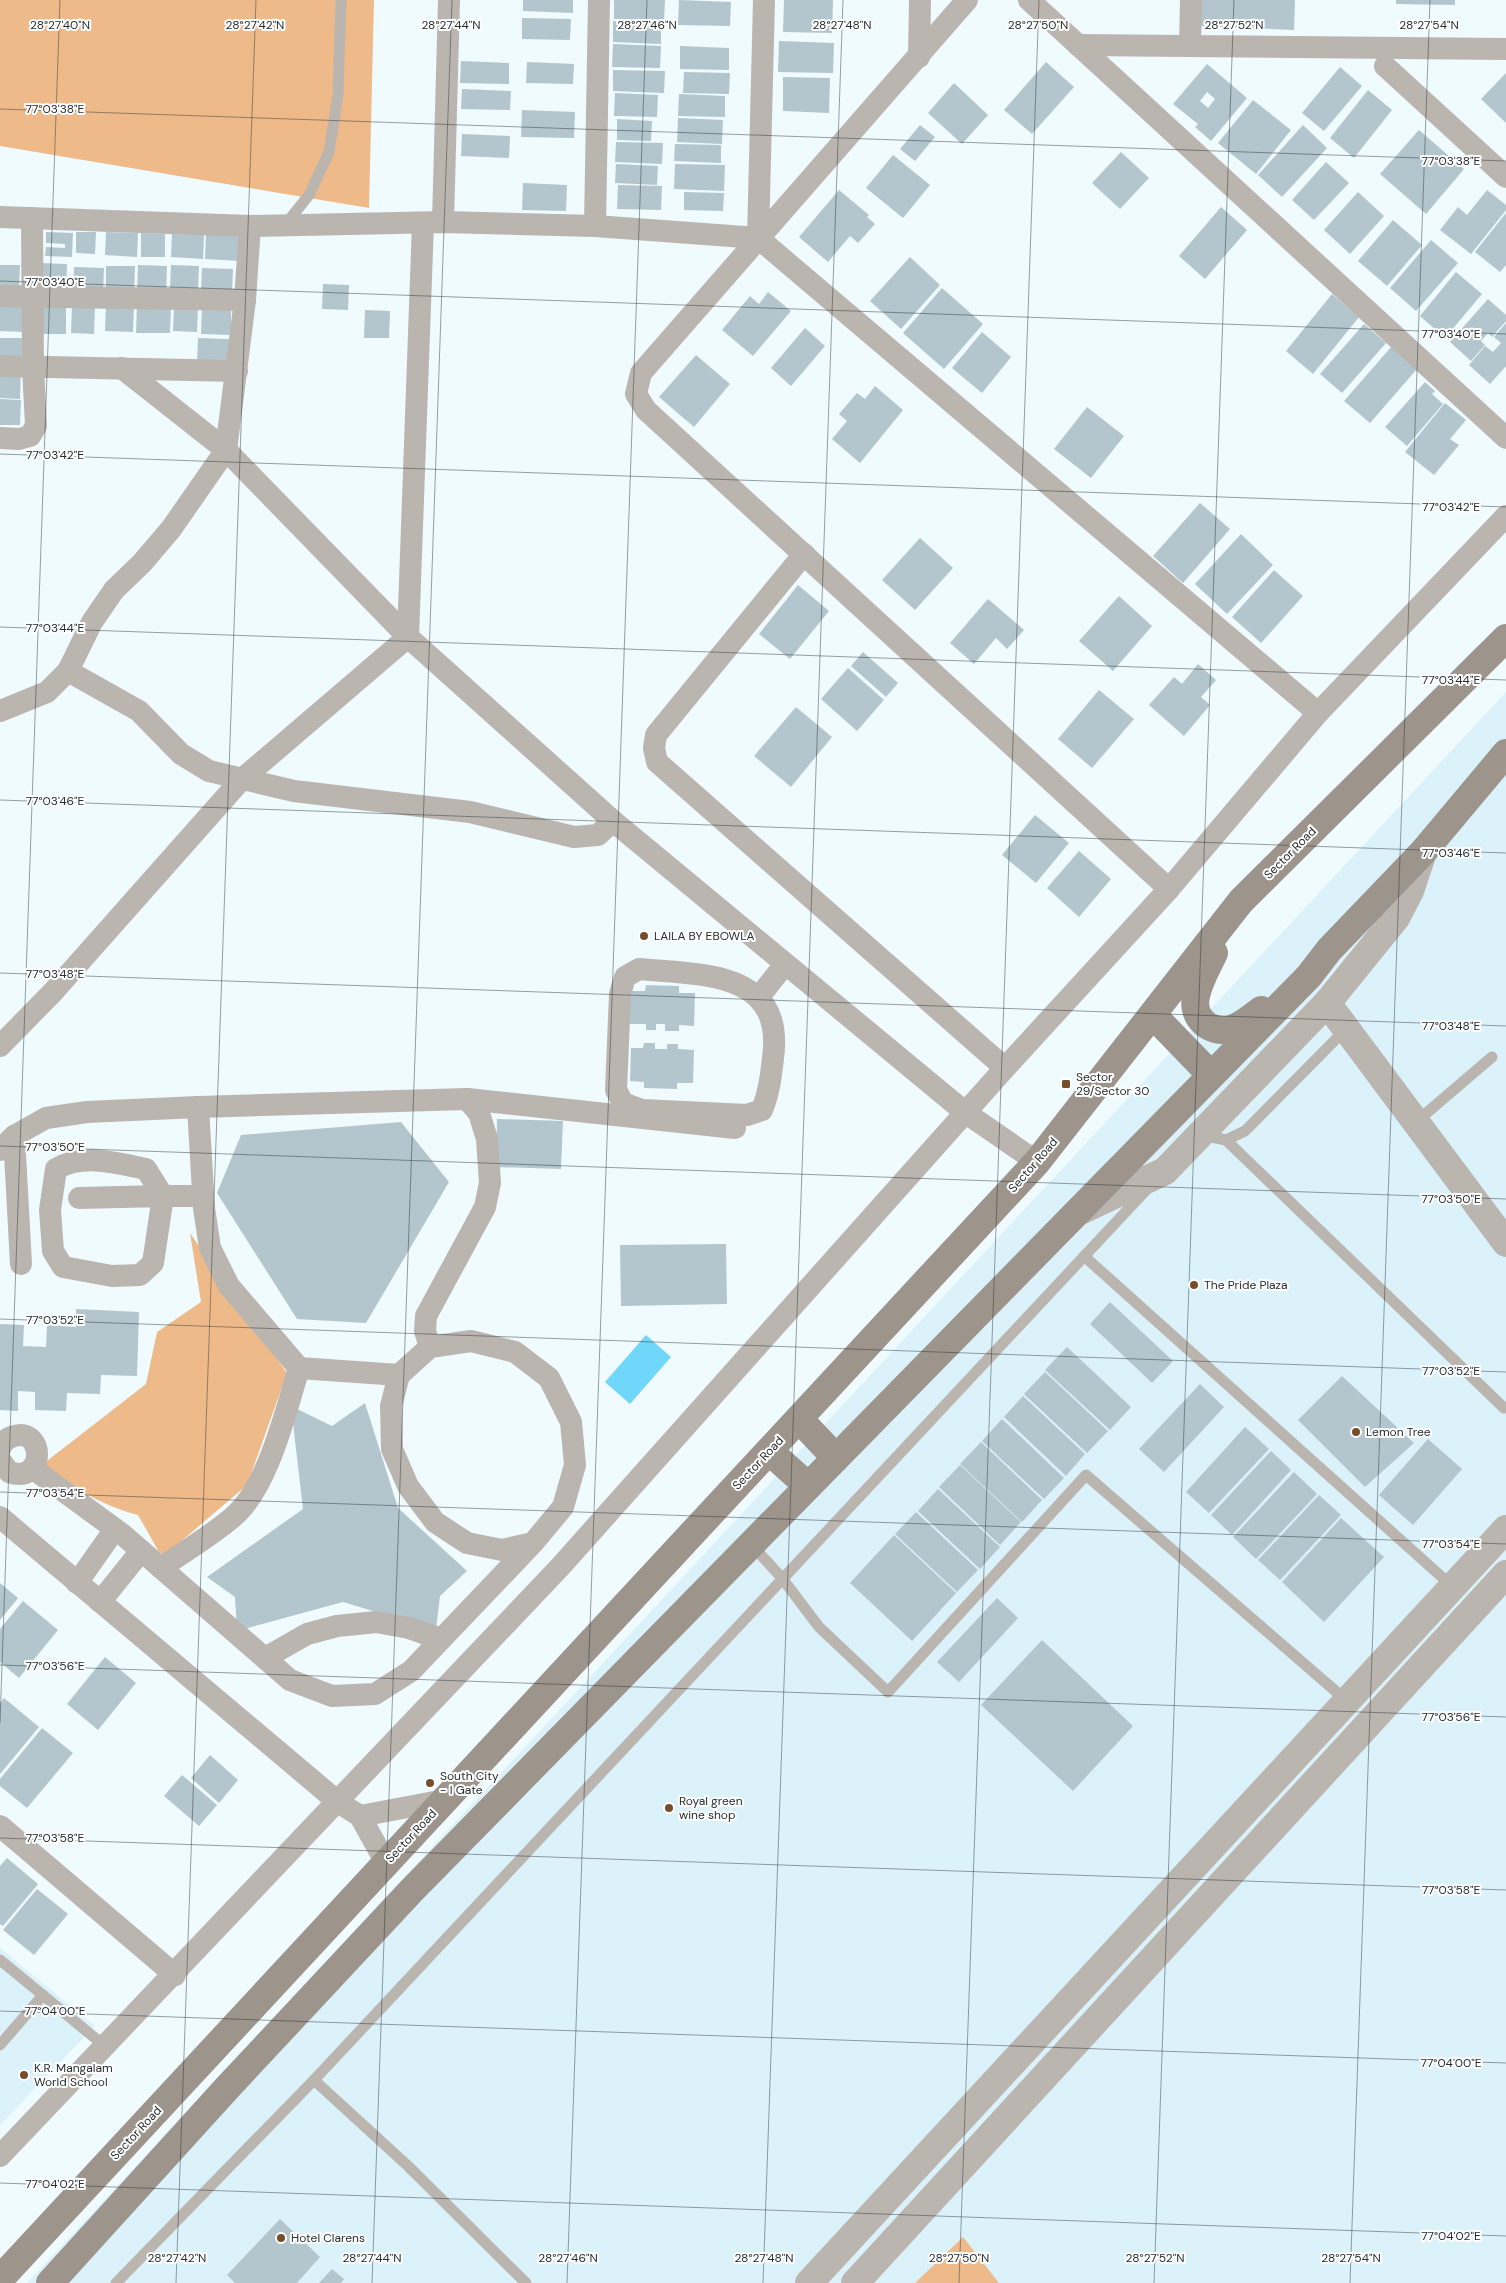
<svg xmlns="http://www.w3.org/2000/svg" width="1506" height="2283" font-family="'DM Sans',sans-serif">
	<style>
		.built { fill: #dcf2fb }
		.green { fill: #efba8a }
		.water { fill: #71d7fa }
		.building { fill: #b3c6cd; fill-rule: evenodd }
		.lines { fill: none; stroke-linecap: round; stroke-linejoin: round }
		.service { stroke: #bbb5b0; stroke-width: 11 }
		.minor { stroke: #bbb5b0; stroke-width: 22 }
		.tertiary { stroke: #bbb5b0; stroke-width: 28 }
		.secondary { stroke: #9d948c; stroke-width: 28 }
		.ticks { fill: none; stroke: #262e30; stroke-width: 1; stroke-opacity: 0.45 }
		.poi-dot { fill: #754f2b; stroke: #fff; stroke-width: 2 }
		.labels { text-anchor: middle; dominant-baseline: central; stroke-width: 4; stroke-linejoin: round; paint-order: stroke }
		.street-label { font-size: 12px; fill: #262e30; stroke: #fff }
		.poi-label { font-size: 12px; fill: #262e30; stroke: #fff; text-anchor: start }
		.ticks-label { font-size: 12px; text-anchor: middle; fill: #262e30; stroke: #fff; stroke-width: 4; stroke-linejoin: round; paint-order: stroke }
	</style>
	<rect width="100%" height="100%" fill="#effbff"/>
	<!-- built -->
	<g class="built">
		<path d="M1506,692V2283H27L1021,1213Z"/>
		<path d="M0,1948L95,2026L0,2125Z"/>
	</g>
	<!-- green -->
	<g class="green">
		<path d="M0,0H374L369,208L0,146Z"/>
		<path d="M190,1233L287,1373L247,1485L165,1555L159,1552L138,1515C98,1504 76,1489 43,1464L146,1384L157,1332L201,1302Z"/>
		<path d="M963,2237L999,2283H915Z"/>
	</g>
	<!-- water -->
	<path class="water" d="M646,1335L671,1357L630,1404L605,1382Z"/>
	<!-- building -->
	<g class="building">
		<path d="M523,0H573V13L523,11Z"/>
		<path d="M614,0H665L664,20L614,19Z"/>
		<path d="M679,0L731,2L730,26L678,25Z"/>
		<path d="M784,0H833L832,33L783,32Z"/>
		<path d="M1201,0H1295L1294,30L1200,26Z"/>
		<path d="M1396,0H1455V5L1396,4Z"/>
		<path d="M522,18L571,19L570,40L522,39Z"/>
		<path d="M613,21L661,23V44L613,42Z"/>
		<path d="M779,41L834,43L833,73L778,72Z"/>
		<path d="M613,44L661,46L660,68L612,67Z"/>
		<path d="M680,46L729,48V70L680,69Z"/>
		<path d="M461,61L509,63V84L460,83Z"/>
		<path d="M527,62L574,64L573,84L526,83Z"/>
		<path d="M1046,62L1074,87L1032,134L1004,110Z"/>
		<path d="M1207,64L1247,98L1211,141L1195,127L1198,124L1173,104ZM1207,92L1215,99L1208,108L1200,101Z"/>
		<path d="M1340,67L1362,86L1324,131L1302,113Z"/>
		<path d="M613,70L665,71L664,93L613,91Z"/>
		<path d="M684,72L730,73L729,94L683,93Z"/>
		<path d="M1506,73V123L1481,99Z"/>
		<path d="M783,77L830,78L829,113L783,111Z"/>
		<path d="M954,83L988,115L962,144L928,113Z"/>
		<path d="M462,89L511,91L510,110L461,109Z"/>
		<path d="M1368,90L1392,110L1354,158L1330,138Z"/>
		<path d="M615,93L658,95L657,117L614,116Z"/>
		<path d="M679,94L725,96V117L678,116Z"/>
		<path d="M1253,100L1291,130L1256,174L1218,143Z"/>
		<path d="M522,110L575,112L574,138L521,137Z"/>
		<path d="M678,118L723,120L722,144L677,142Z"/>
		<path d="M617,119L652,121L651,141L617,140Z"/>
		<path d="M920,125L935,137L915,161L900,149Z"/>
		<path d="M1303,125L1327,148L1282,197L1258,175Z"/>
		<path d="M1419,130L1464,169L1426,214L1380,174Z"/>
		<path d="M462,134L510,136L509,158L461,156Z"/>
		<path d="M616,142L663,143L662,164L615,162Z"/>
		<path d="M675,144L721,145V163L674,161Z"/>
		<path d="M1121,152L1149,178L1120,209L1092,183Z"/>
		<path d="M893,155L930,185L903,218L866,188Z"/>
		<path d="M1326,162L1349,183L1314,220L1292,200Z"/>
		<path d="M616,164L658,166L657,185L615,183Z"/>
		<path d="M675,164L725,165L724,191L674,189Z"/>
		<path d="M523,183L567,185L566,211L522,210Z"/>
		<path d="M618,185L662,186L661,210L617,209Z"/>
		<path d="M839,190L869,215L867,217L875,224L858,243L850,236L828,262L799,237Z"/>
		<path d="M1487,190L1506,205V210L1471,254L1440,230L1458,207L1467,215Z"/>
		<path d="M684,192L724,193L723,211L684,210Z"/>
		<path d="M1358,192L1384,216L1350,254L1324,230Z"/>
		<path d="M1221,207L1247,230L1205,279L1179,256Z"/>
		<path d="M1506,213V265L1500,272L1475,252Z"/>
		<path d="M1393,220L1422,245L1387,286L1358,261Z"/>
		<path d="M46,232L73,233L72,257L45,256L46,247L65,248V244L46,243Z"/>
		<path d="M76,232H96L95,254L76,253Z"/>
		<path d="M106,232L138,233L137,257L105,255Z"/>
		<path d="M141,233L165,234V257H141Z"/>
		<path d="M172,234L204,235L203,259L171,257Z"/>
		<path d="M206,234L240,235V261L205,259Z"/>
		<path d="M1431,240L1458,263L1416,311L1390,288Z"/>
		<path d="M910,257L940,285L901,329L870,301Z"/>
		<path d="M40,263L67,264L66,290L38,288Z"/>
		<path d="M0,265H20L19,290L0,289Z"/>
		<path d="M138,265L167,266L166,295L137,294Z"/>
		<path d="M171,265L199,266L198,290L170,289Z"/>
		<path d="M106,266H135L134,295L106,294Z"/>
		<path d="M74,267L104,268L103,295H73Z"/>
		<path d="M202,268L233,269L232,294L201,293Z"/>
		<path d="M1456,272L1482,294L1445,338L1420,316Z"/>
		<path d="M323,284L349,285L348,310L322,309Z"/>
		<path d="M942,288L983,324L944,369L903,333Z"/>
		<path d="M768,292L791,311L753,356L722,330L750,296L759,304Z"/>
		<path d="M1332,294L1359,317L1313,374L1286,351Z"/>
		<path d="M1488,299L1506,315V321L1492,337L1488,333L1481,341L1485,345L1471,361L1450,342Z"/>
		<path d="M0,302L26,303L24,332L0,331Z"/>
		<path d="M72,304L95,306L94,334L71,333Z"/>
		<path d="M137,304L171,305L170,333H136Z"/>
		<path d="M106,305H134L133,332L105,331Z"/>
		<rect x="36" y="307" width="30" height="27"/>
		<path d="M174,307L198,308L197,332L173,331Z"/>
		<path d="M202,308L231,309V335L201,334Z"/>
		<path d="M365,310L390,311L389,338H364Z"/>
		<path d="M1506,323V366L1490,384L1469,365L1485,346L1493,352L1501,343L1494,337Z"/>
		<path d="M1364,324L1386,343L1342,393L1320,374Z"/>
		<path d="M805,328L825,346L791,386L771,368Z"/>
		<path d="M982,332L1011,357L982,393L952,368Z"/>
		<path d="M0,338H24L23,361L0,360Z"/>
		<path d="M198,338L229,339L228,364L197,363Z"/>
		<path d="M1392,346L1417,369L1370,423L1344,401Z"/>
		<path d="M696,355L730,384L694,427L659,397Z"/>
		<path d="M0,369L21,370L20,399L0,398Z"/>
		<path d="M1425,382L1435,391L1432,394L1443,404L1407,446L1385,427Z"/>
		<path d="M875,386L903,410L860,463L832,439L847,421L839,414L857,393L865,399Z"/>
		<path d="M0,399L21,400L20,425H0Z"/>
		<path d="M1445,403L1466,420L1450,439L1459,445L1434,475L1405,452Z"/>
		<path d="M1087,407L1124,436L1091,478L1054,449Z"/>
		<path d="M1200,503L1230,529L1183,583L1153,556Z"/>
		<path d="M1241,534L1273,565L1227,614L1195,584Z"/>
		<path d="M920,538L953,568L915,610L882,580Z"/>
		<path d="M1274,570L1303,596L1261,643L1232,617Z"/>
		<path d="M798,585L829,611L790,659L759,634Z"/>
		<path d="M1119,596L1152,626L1113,671L1079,641Z"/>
		<path d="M988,599L1024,630L1007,649L996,638L974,664L950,643Z"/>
		<path d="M863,652L898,683L886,697L851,666Z"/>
		<path d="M1198,664L1216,680L1201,697L1210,705L1184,736L1149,705L1174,677L1182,684Z"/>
		<path d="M848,668L884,700L857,731L821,699Z"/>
		<path d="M1099,690L1134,719L1092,768L1058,739Z"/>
		<path d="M796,707L832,737L791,787L754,756Z"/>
		<path d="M1035,815L1069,843L1036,883L1002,855Z"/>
		<path d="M1079,851L1111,879L1079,917L1047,888Z"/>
		<path d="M646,985L679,986V993H695L694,1026L679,1025V1031H665V1024H656V1030H646V1024H629L630,991H645Z"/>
		<path d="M644,1043H655V1049H667V1044H678V1049L694,1050L693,1083H677V1089L644,1088V1082L630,1081L631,1048H643Z"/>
		<path d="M497,1119L563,1121L561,1169L496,1167Z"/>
		<path d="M401,1122L449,1182L366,1323L297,1319L217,1193L241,1135Z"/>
		<path d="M726,1244L727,1304L621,1306L620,1245Z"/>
		<path d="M1110,1302L1173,1361L1152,1383L1090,1324Z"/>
		<path d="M76,1309L139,1312L137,1376L101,1375L100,1394L67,1393L66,1411L35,1410V1392L18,1391V1411L0,1410V1324L24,1325L23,1346L46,1347L47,1325L76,1327Z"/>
		<path d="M1067,1347L1131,1407L1110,1430L1045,1370Z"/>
		<path d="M1045,1372L1108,1431L1087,1453L1024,1394Z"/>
		<path d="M1342,1376L1414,1443L1365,1487L1298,1420Z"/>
		<path d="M1200,1384L1224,1407L1164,1472L1139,1449Z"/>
		<path d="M1023,1396L1085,1454L1066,1476L1004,1417Z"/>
		<path d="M365,1403L398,1508L467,1571L440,1596L436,1630L343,1602L237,1631L235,1597L207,1577L303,1509L291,1406L332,1426Z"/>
		<path d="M1002,1419L1064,1478L1044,1499L982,1441Z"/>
		<path d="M1245,1427L1269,1449L1209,1513L1186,1492Z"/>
		<path d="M1428,1439L1462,1469L1413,1525L1379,1495Z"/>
		<path d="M981,1442L1042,1500L1022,1522L960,1464Z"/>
		<path d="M1271,1451L1291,1470L1232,1535L1211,1515Z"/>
		<path d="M960,1465L1021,1522L1000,1545L939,1487Z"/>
		<path d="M1294,1472L1317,1494L1256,1559L1233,1537Z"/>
		<path d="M938,1489L1000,1547L980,1569L918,1511Z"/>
		<path d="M1319,1495L1341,1515L1280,1580L1258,1560Z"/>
		<path d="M916,1512L978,1570L957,1592L895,1534Z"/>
		<path d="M1341,1518L1384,1557L1324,1622L1282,1582Z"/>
		<path d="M894,1535L956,1593L912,1641L850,1583Z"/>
		<path d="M0,1583L18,1598L0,1620Z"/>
		<path d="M997,1598L1018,1618L959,1682L937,1662Z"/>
		<path d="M23,1601L58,1630L19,1678L0,1662V1629Z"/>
		<path d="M1042,1640L1133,1726L1073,1791L981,1705Z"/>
		<path d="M105,1657L136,1683L98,1730L67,1704Z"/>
		<path d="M4,1698L39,1727L0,1774V1703Z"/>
		<path d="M42,1728L73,1753L27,1808L0,1786V1779Z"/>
		<path d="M210,1755L238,1780L219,1803L191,1778Z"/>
		<path d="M182,1775L217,1805L199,1826L164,1796Z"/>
		<path d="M7,1858L38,1884L3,1926L0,1924V1866Z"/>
		<path d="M37,1889L68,1914L34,1955L3,1930Z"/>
		<path d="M280,2219L320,2257L297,2283H235L227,2275Z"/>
		<path d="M332,2269L344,2279L341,2283H319Z"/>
	</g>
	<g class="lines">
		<!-- service -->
		<g class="service">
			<path d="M285,225L309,195L329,152L338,95L341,0"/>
			<path d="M1416,1122L1492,1057"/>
			<path d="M1202,1135L1226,1140L1504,1408"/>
			<path d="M1226,1140L1245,1131L1346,1029"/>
			<path d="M1084,1256L1453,1587"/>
			<path d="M751,1544L782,1578L819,1627L888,1692L1086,1475L1347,1701"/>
			<path d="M0,1960L106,2047"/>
			<path d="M0,2045L43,1995"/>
			<path d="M314,2080L408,2166L526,2283"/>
			<path d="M116,2283L314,2080L1148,1188"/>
		</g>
		<!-- minor -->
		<g class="minor">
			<path d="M967,0L641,373L636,394L646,410L1169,889"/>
			<path d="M1029,0L1506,438"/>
			<path d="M1078,45L1506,49"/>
			<path d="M1190,46L1191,0"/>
			<path d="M919,57L920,0"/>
			<path d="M1385,66L1506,177"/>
			<path d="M0,217L250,226L443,222L595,226L758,238L1318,713"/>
			<path d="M443,222L449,0"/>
			<path d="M595,226L599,0"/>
			<path d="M758,238L764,0"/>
			<path d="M0,296L245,300"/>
			<path d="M0,366L237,371"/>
			<path d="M122,368L226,450L408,637L613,821L966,1113L1037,1162"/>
			<path d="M0,438L19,439L30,436L36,426L33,367L32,218"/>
			<path d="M804,554L656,735L654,748L657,762L1005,1068"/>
			<path d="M68,671L92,622L114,590L142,563L171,529L226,450L245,300L250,226"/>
			<path d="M0,711L47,692L68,671L139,711L181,754L209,771L294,791L470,812L574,837L598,835L613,821"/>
			<path d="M639,969C701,975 785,970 773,1058C771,1076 769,1093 762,1110L747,1115L642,1110L623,1103L616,1090L620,994L625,977Z"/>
			<path d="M759,997L785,964"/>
			<path d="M0,1046L53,992L241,780L408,637L423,223"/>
			<path d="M14,1136L21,1264"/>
			<path d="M0,1150L14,1136L46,1118L87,1112L198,1107L467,1099L735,1128"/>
			<path d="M79,1198L163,1196L153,1263L140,1275L112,1276L63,1267L53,1251L50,1210L56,1169C83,1153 117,1163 146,1169L163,1196H203"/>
			<path d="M430,1347L425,1331L426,1316L485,1207L490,1183L487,1139L479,1113L467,1099"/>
			<path d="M299,1368L399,1375"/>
			<path d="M0,1449C2,1443 7,1438 14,1436C45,1427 46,1485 9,1472L0,1460"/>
			<path d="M32,1468L122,1534L290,1680L332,1696L375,1694L411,1671L533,1543L563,1507L575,1465L571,1422L549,1378L515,1352L471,1341L430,1347L399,1375L391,1406L392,1449L408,1486L435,1522L467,1543L502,1550L533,1543"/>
			<path d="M0,1517L338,1802L360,1816L386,1863"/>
			<path d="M161,1568C185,1551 211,1536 233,1517C268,1488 286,1410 299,1368L229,1286L210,1248L204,1208L198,1107"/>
			<path d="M77,1583L115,1529"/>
			<path d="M100,1602L141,1551"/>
			<path d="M265,1658L307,1634L337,1626L376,1622L409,1628L441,1639"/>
			<path d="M360,1816L445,1800"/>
			<path d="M0,1826L175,1975"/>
			<path d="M0,2156L560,1567L1005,1068L1169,889L1318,713L1506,516"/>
		</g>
		<!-- tertiary -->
		<g class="tertiary">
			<path d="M1327,1003L1506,1243"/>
			<path d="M1080,1211L1165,1171L1327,1003L1396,918L1410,891L1423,852"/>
			<path d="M809,2283L1506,1529"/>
			<path d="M855,2283L1506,1574"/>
		</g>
		<!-- secondary -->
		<g class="secondary">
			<path d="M1214,953C1208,966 1199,981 1196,996C1191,1018 1210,1034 1231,1029C1242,1026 1252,1017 1261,1010"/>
			<path d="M1153,1015L1211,1075"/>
			<path d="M799,1419L836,1458"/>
			<path d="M769,1451L808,1486"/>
			<path d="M0,2279L1037,1162L1241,901L1506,638"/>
			<path d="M50,2283L227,2088L412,1890L1309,976L1329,950L1423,852L1506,753"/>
		</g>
	</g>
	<!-- ticks -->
	<path class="ticks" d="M0,109L1506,161M0,281L1506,334M0,454L1506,507M0,627L1506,680M0,800L1506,853M0,973L1506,1026M0,1146L1506,1199M0,1319L1506,1372M0,1492L1506,1544M0,1665L1506,1717M0,1723L60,0M0,1838L1506,1890M0,2011L1506,2063M0,2183L1506,2236M176,2283L256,0M372,2283L452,0M567,2283L647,0M763,2283L843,0M959,2283L1039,0M1154,2283L1234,0M1350,2283L1430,0"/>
	<!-- markers -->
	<g class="poi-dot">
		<circle cx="644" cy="936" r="5"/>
		<rect x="1061" y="1079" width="10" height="10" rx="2.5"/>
		<circle cx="1194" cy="1285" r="5"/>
		<circle cx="1356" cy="1432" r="5"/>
		<circle cx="430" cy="1783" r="5"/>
		<circle cx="669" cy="1808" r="5"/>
		<circle cx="24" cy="2075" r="5"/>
		<circle cx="281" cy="2238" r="5"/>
	</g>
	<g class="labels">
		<!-- street labels -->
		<g class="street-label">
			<text transform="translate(1290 853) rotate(-45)">Sector Road</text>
			<text transform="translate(1033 1165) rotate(-49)">Sector Road</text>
			<text transform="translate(758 1463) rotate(-47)">Sector Road</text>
			<text transform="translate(411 1836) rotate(-47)">Sector Road</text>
			<text transform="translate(136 2133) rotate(-47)">Sector Road</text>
		</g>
		<!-- poi labels -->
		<g class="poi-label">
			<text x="654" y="936">LAILA BY EBOWLA</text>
			<text x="1076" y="1077">Sector<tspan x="1076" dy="14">29/Sector 30</tspan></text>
			<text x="1204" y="1285">The Pride Plaza</text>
			<text x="1366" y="1432">Lemon Tree</text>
			<text x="440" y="1776">South City<tspan x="440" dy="14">- I Gate</tspan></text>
			<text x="679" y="1801">Royal green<tspan x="679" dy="14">wine shop</tspan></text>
			<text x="34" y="2068">K.R. Mangalam<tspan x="34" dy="14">World School</tspan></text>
			<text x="291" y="2238">Hotel Clarens</text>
		</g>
	</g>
	<g class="ticks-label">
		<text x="60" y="29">28°27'40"N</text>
		<text x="255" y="29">28°27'42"N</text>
		<text x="451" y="29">28°27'44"N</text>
		<text x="647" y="29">28°27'46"N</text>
		<text x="842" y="29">28°27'48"N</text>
		<text x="1038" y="29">28°27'50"N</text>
		<text x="1234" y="29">28°27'52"N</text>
		<text x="1429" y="29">28°27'54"N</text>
		<text x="55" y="113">77°03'38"E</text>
		<text x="1451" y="165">77°03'38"E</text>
		<text x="55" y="286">77°03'40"E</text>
		<text x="1451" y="338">77°03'40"E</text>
		<text x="55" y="459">77°03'42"E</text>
		<text x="1451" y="511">77°03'42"E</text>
		<text x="55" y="632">77°03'44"E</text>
		<text x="1451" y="684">77°03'44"E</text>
		<text x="55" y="805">77°03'46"E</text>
		<text x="1451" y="857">77°03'46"E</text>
		<text x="55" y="978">77°03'48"E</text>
		<text x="1451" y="1030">77°03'48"E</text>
		<text x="55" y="1151">77°03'50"E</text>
		<text x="1451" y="1203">77°03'50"E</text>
		<text x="55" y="1324">77°03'52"E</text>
		<text x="1451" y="1375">77°03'52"E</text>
		<text x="55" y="1497">77°03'54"E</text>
		<text x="1451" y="1548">77°03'54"E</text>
		<text x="55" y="1670">77°03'56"E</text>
		<text x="1451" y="1721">77°03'56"E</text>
		<text x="55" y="1842">77°03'58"E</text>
		<text x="1451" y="1894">77°03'58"E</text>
		<text x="55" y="2015">77°04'00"E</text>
		<text x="1451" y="2067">77°04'00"E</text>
		<text x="55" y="2188">77°04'02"E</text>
		<text x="1451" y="2240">77°04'02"E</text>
		<text x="177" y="2262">28°27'42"N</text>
		<text x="372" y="2262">28°27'44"N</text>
		<text x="568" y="2262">28°27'46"N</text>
		<text x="764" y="2262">28°27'48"N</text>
		<text x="959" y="2262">28°27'50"N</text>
		<text x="1155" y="2262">28°27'52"N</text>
		<text x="1351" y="2262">28°27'54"N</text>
	</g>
</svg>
